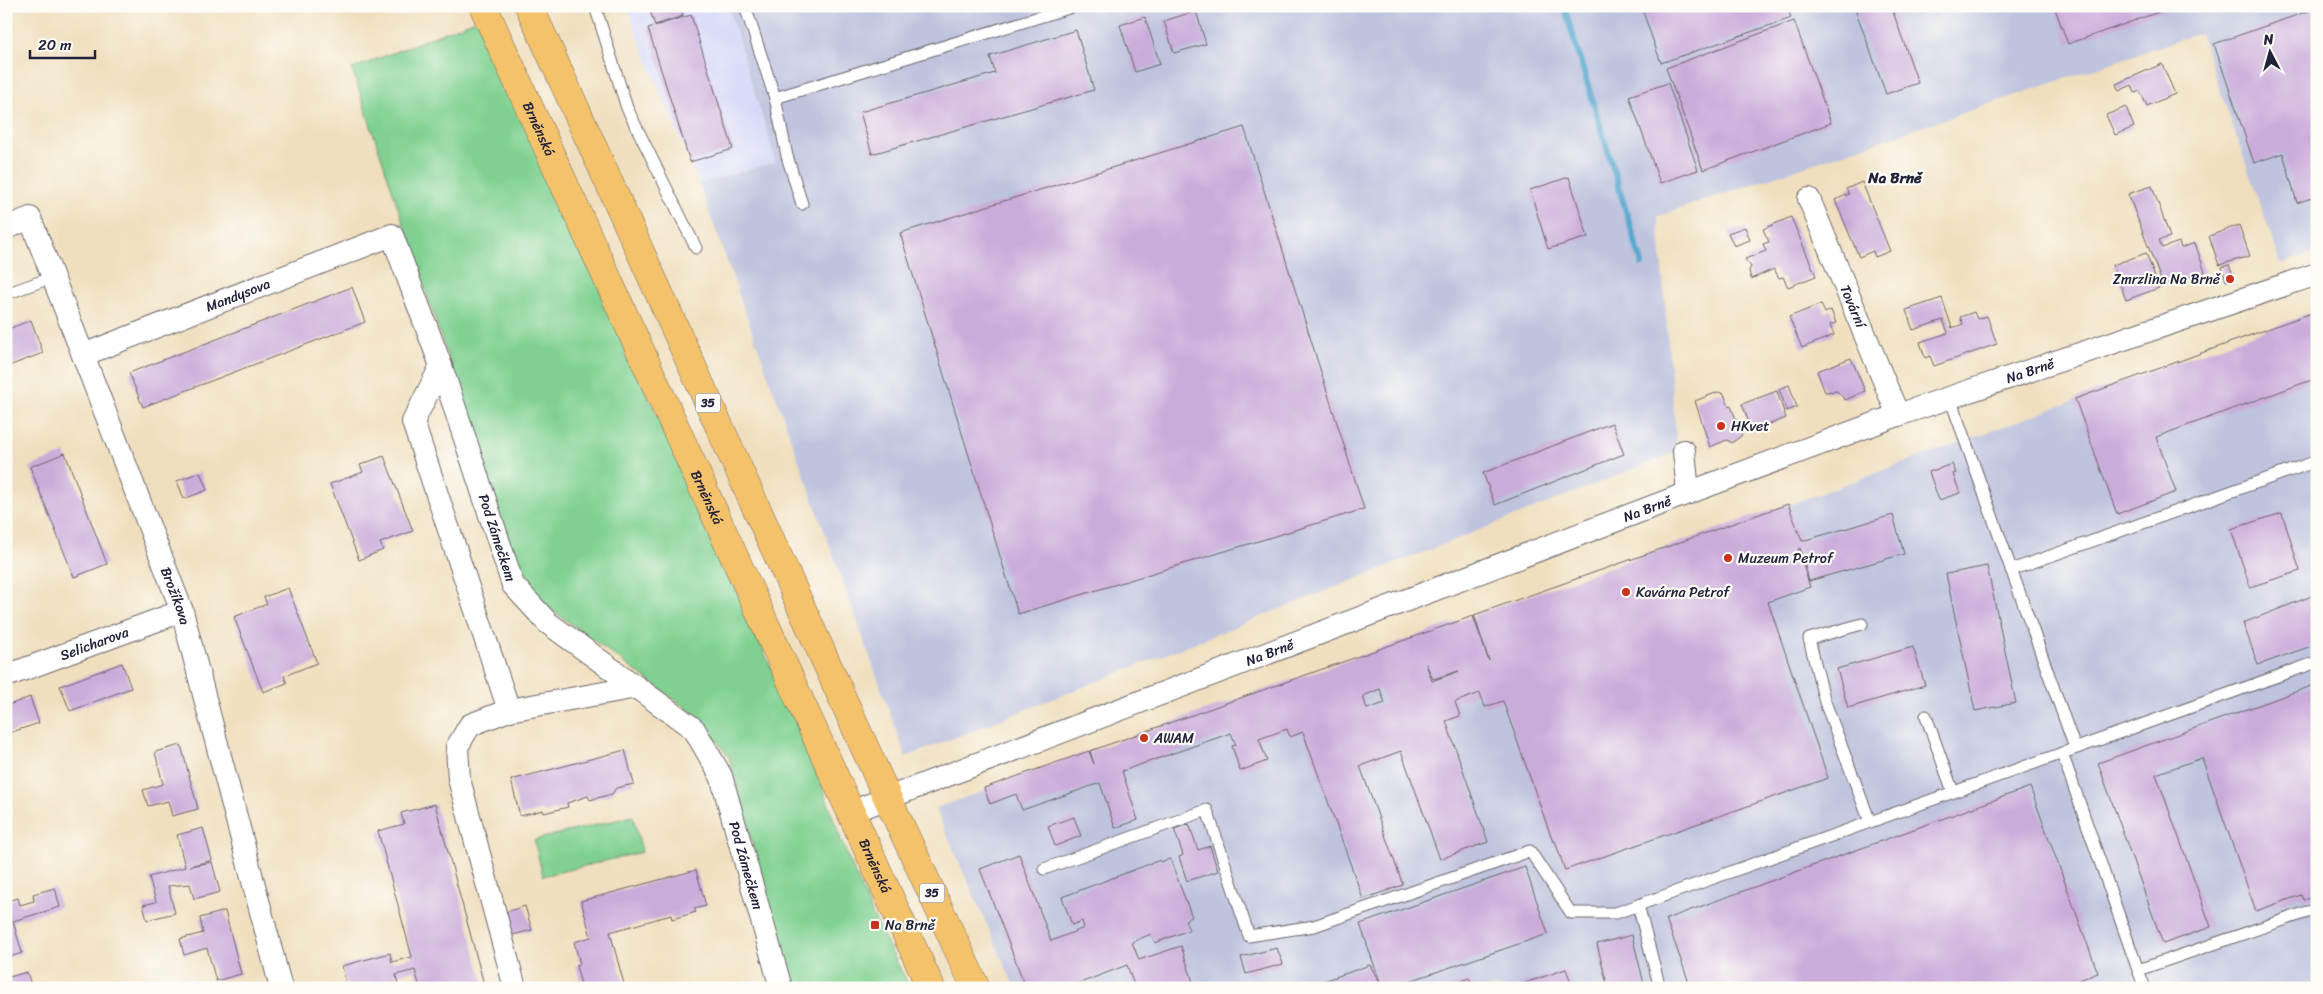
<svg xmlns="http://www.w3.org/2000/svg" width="2323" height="994" font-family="Sriracha,sans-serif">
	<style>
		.built { fill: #d6d8f9 }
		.industrial { fill: #bec3de }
		.green { fill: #80d191; stroke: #517a66 }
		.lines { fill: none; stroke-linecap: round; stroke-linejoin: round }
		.stream { stroke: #55a7d0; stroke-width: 6 }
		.building { fill: #caacda; fill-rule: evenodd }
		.service-casing { stroke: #6a6469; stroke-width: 13 }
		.minor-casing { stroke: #6a6469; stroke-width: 24 }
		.primary-casing { stroke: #6a6469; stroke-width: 29 }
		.service { stroke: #fff; stroke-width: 11 }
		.minor { stroke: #fff; stroke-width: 22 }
		.primary { stroke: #f4c26a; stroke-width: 28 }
		.poi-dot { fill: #c8321e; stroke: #fdfcf7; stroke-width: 2 }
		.labels { text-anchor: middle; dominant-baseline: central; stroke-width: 4.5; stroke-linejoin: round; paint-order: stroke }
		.shield { fill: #fdfcf7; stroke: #646373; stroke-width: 1 }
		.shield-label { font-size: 12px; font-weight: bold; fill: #22223b }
		.street-label { font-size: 14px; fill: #22223b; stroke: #fdfcf7 }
		.poi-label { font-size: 14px; fill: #22223b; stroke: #fdfcf7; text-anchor: start }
		.neighbourhood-label { font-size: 15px; font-weight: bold; fill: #22223b; stroke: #fdfcf7 }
	</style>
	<rect width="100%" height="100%" fill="#fdfcf7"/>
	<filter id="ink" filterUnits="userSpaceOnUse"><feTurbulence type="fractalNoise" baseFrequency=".02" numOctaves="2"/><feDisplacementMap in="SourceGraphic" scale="10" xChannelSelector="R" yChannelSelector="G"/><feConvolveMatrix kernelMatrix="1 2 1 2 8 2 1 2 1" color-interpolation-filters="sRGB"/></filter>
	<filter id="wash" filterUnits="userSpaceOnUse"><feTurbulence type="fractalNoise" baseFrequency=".0096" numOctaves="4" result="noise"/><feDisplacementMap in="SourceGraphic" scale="20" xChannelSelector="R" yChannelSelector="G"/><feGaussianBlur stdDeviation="1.12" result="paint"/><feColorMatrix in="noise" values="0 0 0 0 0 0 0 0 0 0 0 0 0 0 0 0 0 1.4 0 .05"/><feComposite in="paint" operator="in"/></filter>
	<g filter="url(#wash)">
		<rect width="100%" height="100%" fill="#f0dfbe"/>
		<!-- built -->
		<path class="built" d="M628,6H728L776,162L699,184L637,35Z"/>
		<!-- industrial -->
		<g class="industrial">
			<path d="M728,6H2317V251L2281,264L2200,33L1658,216L1677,452L906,757L699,184L776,162Z"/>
			<path d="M2317,312V988H1015L935,808L1453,630L1474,620Z"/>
		</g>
		<!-- green -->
		<g class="green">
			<path d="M478,19L811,756L843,845L873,916L910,988H792L729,757L696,715L541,602L510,544L352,69Z"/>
			<path d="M633,816L642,852L543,876L534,840Z"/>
		</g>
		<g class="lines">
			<!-- stream -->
			<path class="stream" d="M1564,6L1642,264"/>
		</g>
		<g id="blocks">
			<!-- building -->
			<g class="building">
				<path d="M648,6H680L683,16L655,25Z"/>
				<path d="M1641,6H1787L1791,18L1661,63Z"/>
				<path d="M1854,6H1891L1918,83L1886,94Z"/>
				<path d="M2054,6H2173V7L2068,44Z"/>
				<path d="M2317,8V196L2297,203L2283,153L2254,163L2214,44Z"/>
				<path d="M1196,11L1206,44L1174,53L1164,21Z"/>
				<path d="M691,15L733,149L690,162L648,28Z"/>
				<path d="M1145,17L1160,64L1135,72L1120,25Z"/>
				<path d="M1794,21L1831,123L1703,170L1666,68Z"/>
				<path d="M1076,30L1094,90L872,154L860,112L995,73L990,56Z"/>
				<path d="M2162,64L2175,94L2147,106L2140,91L2135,93L2132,85L2119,91L2116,84Z"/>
				<path d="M1668,83L1698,170L1660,183L1629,96Z"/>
				<path d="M2126,107L2134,127L2115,135L2106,115Z"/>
				<path d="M1244,127L1364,509L1018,614L900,233Z"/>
				<path d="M1569,177L1588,237L1548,249L1530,190Z"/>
				<path d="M1862,182L1890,251L1875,257L1873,251L1859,257L1835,200L1849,194L1846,189Z"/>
				<path d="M2152,186L2170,237L2159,240L2162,248L2179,242L2181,248L2195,243L2205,272L2163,285L2128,194Z"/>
				<path d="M1791,217L1816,276L1788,287L1783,277L1779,278L1774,269L1751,279L1749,270L1751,267L1745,259L1766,251L1763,244L1769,242L1763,229Z"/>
				<path d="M2239,225L2250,256L2219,265L2209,236Z"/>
				<path d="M1745,227L1750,240L1734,246L1728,233Z"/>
				<path d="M2146,253L2159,288L2126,300L2113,265Z"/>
				<path d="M2229,265L2234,279L2226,281L2222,267Z"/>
				<path d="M352,287L365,322L143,407L129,373Z"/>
				<path d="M1942,298L1952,328L1963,324L1960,317L1974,312L1977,319L1987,316L1997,344L1934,366L1930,356L1925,358L1920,342L1948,333L1943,320L1913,330L1906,310Z"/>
				<path d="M1821,304L1825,313L1831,310L1836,323L1830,325L1834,335L1802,348L1789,317Z"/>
				<path d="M2317,311V378L2156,437L2176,492L2117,514L2075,399Z"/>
				<path d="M31,320L43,353L6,367V330Z"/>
				<path d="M1851,358L1865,391L1845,400L1837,391L1825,392L1817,371Z"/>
				<path d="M1789,385L1797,407L1787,411L1779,389Z"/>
				<path d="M1777,391L1786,418L1752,431L1742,404Z"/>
				<path d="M1718,392L1724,394L1729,407L1731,406L1742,435L1732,443L1727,440L1710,447L1695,401Z"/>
				<path d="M1612,423L1624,454L1495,505L1483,473Z"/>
				<path d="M65,453L107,564L74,577L30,467Z"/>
				<path d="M384,456L413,531L380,543L383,550L359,560L330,484L363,472L360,465Z"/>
				<path d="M1952,464L1956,473L1953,474L1960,493L1939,500L1929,472Z"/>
				<path d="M200,472L207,490L184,499L177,481Z"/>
				<path d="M1788,504L1802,541L1893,515L1904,554L1809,581L1800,548L1798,549L1810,587L1768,602L1828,778L1565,870L1555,841L1553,842L1503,701L1485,707L1480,693L1455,702L1460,716L1446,721L1488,842L1440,859L1401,751L1360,766L1403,885L1363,899L1303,732L1290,737L1287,729L1259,739L1267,761L1240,771L1232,746L1236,745L1231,733L1122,771L1138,820L1115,828L1100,783L1022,810L1016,794L990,804L984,788L1089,751L1094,764L1090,751L1473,616L1489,661L1474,615ZM1426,664L1433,679L1459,671L1432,681ZM1380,689L1385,703L1367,709L1363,696Z"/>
				<path d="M2282,513L2300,571L2250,587L2231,529Z"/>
				<path d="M1987,566L2016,703L1975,711L1946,574Z"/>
				<path d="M288,588L317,663L284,676L287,683L263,692L234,617L267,604L264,597Z"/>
				<path d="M2317,594V644L2258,665L2243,623Z"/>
				<path d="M1913,647L1925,685L1848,708L1837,669Z"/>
				<path d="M122,663L131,688L70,711L60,686Z"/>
				<path d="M2317,684V896L2303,900L2301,895L2256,911L2202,758L2156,774L2211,927L2163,944L2098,763Z"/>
				<path d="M30,697L39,723L6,734V706Z"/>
				<path d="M181,745L198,809L172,816L168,801L148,806L143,790L163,784L155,752Z"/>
				<path d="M625,750L634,784L616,788L612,794L590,800L588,796L567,803L568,807L544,813L543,810L520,816L511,780Z"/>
				<path d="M2030,787L2098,973L2058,988H1691L1666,919Z"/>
				<path d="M435,804L485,988H420L415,970L396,975L398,985L386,988H347L342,966L390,953L392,962L412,957L378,831L404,824L401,813Z"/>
				<path d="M1074,817L1081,836L1055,846L1048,826Z"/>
				<path d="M1189,824L1198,850L1210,846L1218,871L1187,881L1179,857L1183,855L1174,829Z"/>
				<path d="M203,828L212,860L190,866L212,862L220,892L194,899L190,884L168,886L175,913L147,920L143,905L156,902L149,877L185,867L177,835Z"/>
				<path d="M1019,854L1051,941L1084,928L1082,921L1072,925L1062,897L1160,860V862L1170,859L1192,917L1185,920L1189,930L1155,943L1151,934L1132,942L1139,960L1181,946L1195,988H1135L1127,965L1067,988H1026L980,869Z"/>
				<path d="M1525,867L1548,934L1389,988H1323L1321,982L1370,965L1381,985L1360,924Z"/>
				<path d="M696,870L706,906L694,909L696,912L683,916L672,919L671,915L610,932L625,988H582L576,966L580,964L574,942L591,937L581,901Z"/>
				<path d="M55,888L60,907L13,921L22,953L6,958V901L18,898L20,905L34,901L33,894Z"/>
				<path d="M525,906L532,930L512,935L506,912Z"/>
				<path d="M225,911L241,974L216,981L207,948L184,955L180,939L203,933L200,918Z"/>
				<path d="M1632,935L1645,988H1608L1597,944Z"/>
				<path d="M1277,948L1283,964L1246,974L1241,957Z"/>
				<path d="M1566,969L1573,988H1520L1519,985Z"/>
				<path d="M27,972L32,988H6V978Z"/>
				<path d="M1469,978L1474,988H1446Z"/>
			</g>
		</g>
	</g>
	<g filter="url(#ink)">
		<use href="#blocks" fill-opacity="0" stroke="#6a6469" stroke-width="1"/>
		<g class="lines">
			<!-- service casing -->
			<g class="service-casing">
				<g id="service">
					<path d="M595,6L627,108L696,248"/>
					<path d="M745,6L775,98L787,156L802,204"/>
					<path d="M775,98L1075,6"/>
					<path d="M6,294L53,277"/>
					<path d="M1950,398L2075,748"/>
					<path d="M2011,570L2317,461"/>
					<path d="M1862,624L1809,639L1825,702L1870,822"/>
					<path d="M1926,716L1953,792"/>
					<path d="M2062,753L2138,970L2307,912L2317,911"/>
					<path d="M1044,869L1207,810L1249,936L1314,926L1530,851L1571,913H1616L2317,662"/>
					<path d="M1638,905L1660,988"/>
					<path d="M2138,970L2145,988"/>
				</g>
			</g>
			<!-- minor casing -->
			<g class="minor-casing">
				<g id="minor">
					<path id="s1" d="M1809,199L1898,415"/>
					<path id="s2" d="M6,228L30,218L182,611L281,988"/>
					<path id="s3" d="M83,355L392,235L441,366L513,585L548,623L694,729L721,776L781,988"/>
					<path d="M441,366L413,422L509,710"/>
					<path d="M1684,451L1688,493"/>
					<path id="s4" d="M6,676L182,611"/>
					<path id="s5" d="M851,812L1688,493L1898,415L2317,274"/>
					<path d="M515,988L459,779L457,747L470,725L509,710L637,687"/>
				</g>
			</g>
			<!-- primary casing -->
			<g class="primary-casing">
				<g id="primary">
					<path id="s6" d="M483,6L931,988"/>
					<path d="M529,6L888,799L976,988"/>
				</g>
			</g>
			<!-- service -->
			<use href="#service" class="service"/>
			<!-- minor -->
			<use href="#minor" class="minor"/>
			<!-- primary -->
			<use href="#primary" class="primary"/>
		</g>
	</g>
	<!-- markers -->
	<g class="poi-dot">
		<circle cx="2230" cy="279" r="5"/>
		<circle cx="1721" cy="426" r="5"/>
		<circle cx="1728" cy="558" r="5"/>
		<circle cx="1626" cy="592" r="5"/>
		<circle cx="1144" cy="738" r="5"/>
		<rect x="870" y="920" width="10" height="10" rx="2.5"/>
	</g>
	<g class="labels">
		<!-- shield labels -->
		<g class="shield">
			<rect x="695.5" y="393.5" width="25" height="19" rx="4"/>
			<rect x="919.5" y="883.5" width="25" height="19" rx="4"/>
		</g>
		<g class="shield-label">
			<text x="708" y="403">35</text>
			<text x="932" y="893">35</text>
		</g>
		<!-- street labels -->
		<g class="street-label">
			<text stroke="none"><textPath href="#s6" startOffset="135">Brněnská</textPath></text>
			<text stroke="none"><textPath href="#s3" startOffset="166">Mandysova</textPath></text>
			<text stroke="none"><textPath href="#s1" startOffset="116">Tovární</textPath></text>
			<text stroke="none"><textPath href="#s5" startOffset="1259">Na Brně</textPath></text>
			<text stroke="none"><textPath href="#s6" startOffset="540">Brněnská</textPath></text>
			<text stroke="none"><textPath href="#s5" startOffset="852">Na Brně</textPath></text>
			<text stroke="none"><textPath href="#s3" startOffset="652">Pod Zámečkem</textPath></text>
			<text stroke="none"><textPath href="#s2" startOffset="431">Brožíkova</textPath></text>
			<text stroke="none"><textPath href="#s4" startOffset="94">Selicharova</textPath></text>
			<text stroke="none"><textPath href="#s5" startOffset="448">Na Brně</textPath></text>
			<text stroke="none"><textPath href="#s3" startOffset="1081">Pod Zámečkem</textPath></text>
			<text stroke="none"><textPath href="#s6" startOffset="945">Brněnská</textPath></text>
		</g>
		<!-- poi labels -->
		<g class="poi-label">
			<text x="2220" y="279" text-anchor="end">Zmrzlina Na Brně</text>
			<text x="1731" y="426">HKvet</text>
			<text x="1738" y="558">Muzeum Petrof</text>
			<text x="1636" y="592">Kavárna Petrof</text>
			<text x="1154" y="738">AWAM</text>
			<text x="885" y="925">Na Brně</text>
		</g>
		<!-- neighbourhood labels -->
		<g class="neighbourhood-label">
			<text x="1895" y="178">Na Brně</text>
		</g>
	</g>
	<!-- margin -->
	<rect width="2323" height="994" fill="none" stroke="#fdfcf7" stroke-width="25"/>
	<!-- north arrow -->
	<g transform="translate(2270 52) rotate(354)" stroke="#fdfcf7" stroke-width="4" paint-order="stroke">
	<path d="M0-4L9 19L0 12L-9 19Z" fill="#22223b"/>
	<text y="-8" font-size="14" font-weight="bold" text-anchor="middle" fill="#22223b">N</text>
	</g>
	<!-- scale -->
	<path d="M30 50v8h65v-8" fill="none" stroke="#22223b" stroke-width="2.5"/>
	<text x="38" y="50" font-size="15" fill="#22223b" stroke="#fdfcf7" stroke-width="4" paint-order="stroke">20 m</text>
</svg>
